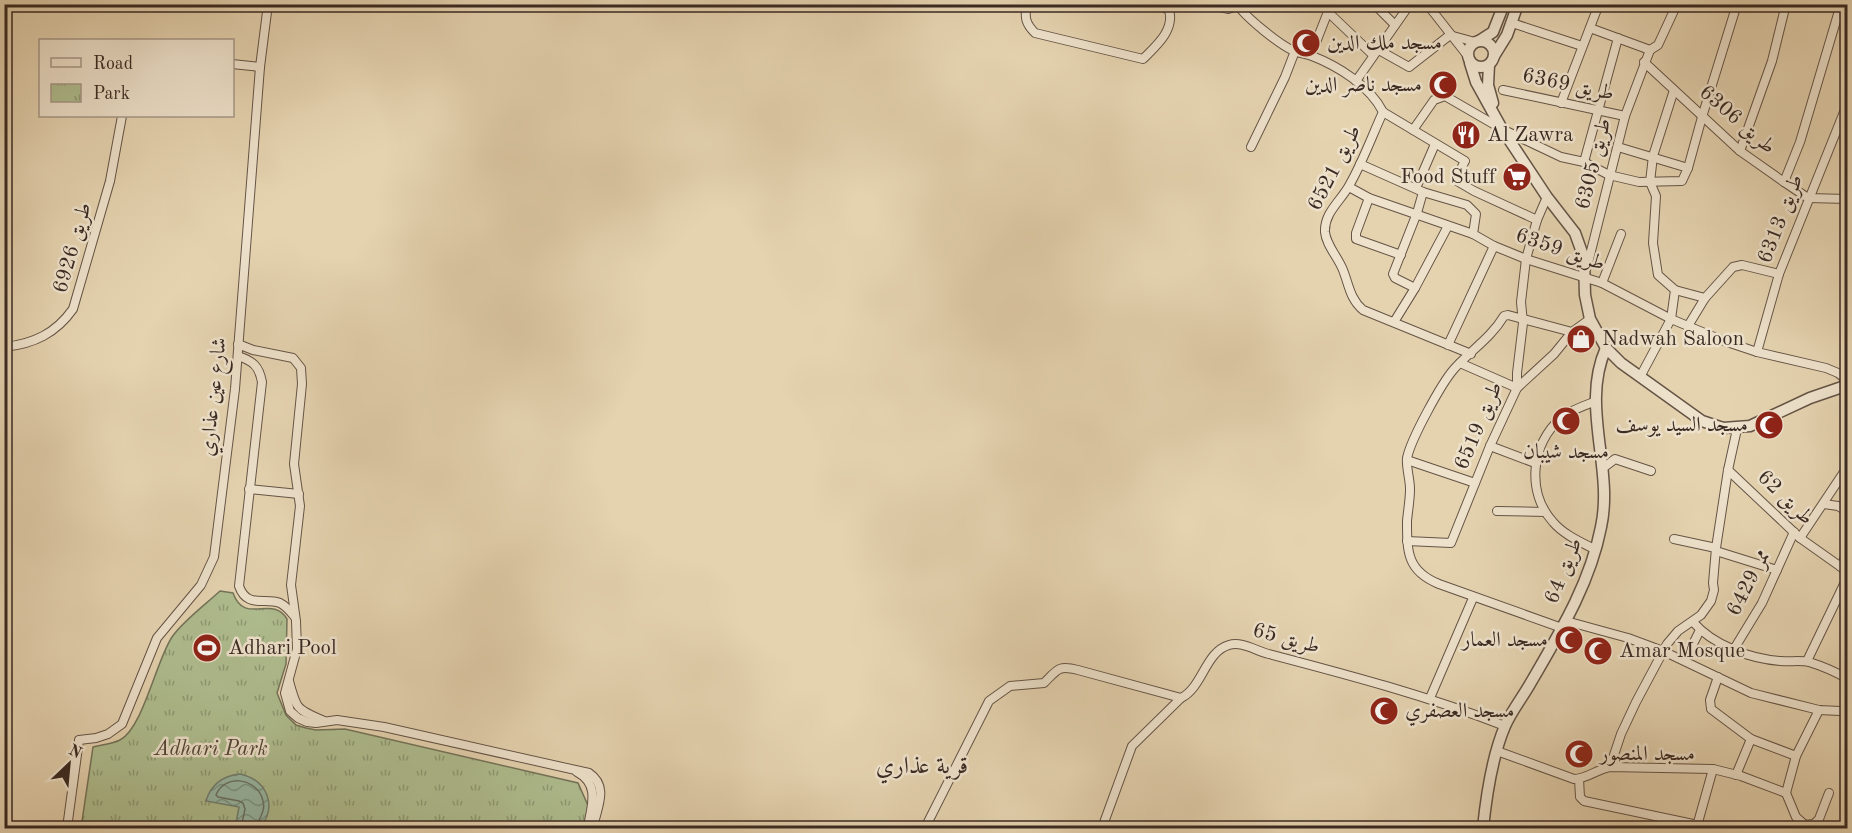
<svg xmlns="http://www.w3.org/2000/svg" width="1852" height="833" font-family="'Old Standard TT',Amiri,serif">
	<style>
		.park { fill: url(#park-tufts); stroke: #74745a; stroke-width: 1.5 }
		.water { fill: url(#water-waves); stroke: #728072; stroke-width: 1.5 }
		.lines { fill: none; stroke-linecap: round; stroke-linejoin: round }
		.shore { stroke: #687264; stroke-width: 1.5 }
		.minor-casing { stroke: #655446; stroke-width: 10 }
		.tertiary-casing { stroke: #655446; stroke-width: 13 }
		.minor { stroke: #eee2cc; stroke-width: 8 }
		.tertiary { stroke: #eee2cc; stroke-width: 10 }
		.labels { text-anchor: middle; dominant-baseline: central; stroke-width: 5; stroke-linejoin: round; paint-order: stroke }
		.poi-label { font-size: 21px; fill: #3a2a23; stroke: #eee2cc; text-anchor: start }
		.street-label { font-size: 21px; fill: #3a2a23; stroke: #eee2cc }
		.park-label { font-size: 21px; font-style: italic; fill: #514839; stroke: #eee2cc }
		.quarter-label { font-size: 24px; fill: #3a2a23; stroke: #eee2cc }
	</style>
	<defs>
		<pattern id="park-tufts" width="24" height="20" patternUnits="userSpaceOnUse" patternTransform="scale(1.5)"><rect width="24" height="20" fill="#afbe90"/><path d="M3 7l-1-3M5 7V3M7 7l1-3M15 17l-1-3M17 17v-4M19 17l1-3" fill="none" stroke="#8f9b75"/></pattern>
		<pattern id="water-waves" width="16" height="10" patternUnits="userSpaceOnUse" patternTransform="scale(1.5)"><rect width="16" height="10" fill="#97b9a6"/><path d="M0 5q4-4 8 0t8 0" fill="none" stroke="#7c9787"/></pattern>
	</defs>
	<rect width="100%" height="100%" fill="#e5d3b0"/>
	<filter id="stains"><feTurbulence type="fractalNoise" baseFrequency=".00333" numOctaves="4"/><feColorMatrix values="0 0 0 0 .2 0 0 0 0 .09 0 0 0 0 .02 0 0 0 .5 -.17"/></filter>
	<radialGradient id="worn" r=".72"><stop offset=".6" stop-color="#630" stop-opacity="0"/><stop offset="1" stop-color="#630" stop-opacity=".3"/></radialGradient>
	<!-- park -->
	<path class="park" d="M220,591L233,593C245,626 272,594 287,619L286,664L277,693L286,715L296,725L306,728L316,730L345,729L578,783L590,810L583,828H81L93,747C101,745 112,744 120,740C143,728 156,661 172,637C182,622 206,604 220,591Z"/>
	<!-- water -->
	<path class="water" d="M240,774C267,780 278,806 260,828H235L239,807L206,801C211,784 222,776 240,774Z"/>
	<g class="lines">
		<!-- shore -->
		<path class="shore" d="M241,828L245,809L243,803L239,801L218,797L216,795C225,773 258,778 263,801C266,812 258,819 256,828"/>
		<!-- minor casing -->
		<g class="minor-casing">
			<g id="minor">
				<path d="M1027,4C1024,18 1026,24 1035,33L1143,59C1156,46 1175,30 1169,10"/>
				<path d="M1157,4L1169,10"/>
				<path d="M1207,4L1228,9L1237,6"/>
				<path d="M1237,4C1245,17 1280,45 1294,51C1299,53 1306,54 1312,56C1338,66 1370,86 1383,112L1465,161L1456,178L1457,181L1474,191L1537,220"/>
				<path d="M1374,4L1395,25"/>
				<path d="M1427,4L1467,55"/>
				<path d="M1328,12L1373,55"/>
				<path d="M1512,23L1582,46"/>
				<path d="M1590,28L1650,50"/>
				<path d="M1453,36L1475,42"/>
				<path d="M1377,49L1409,67L1450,35"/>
				<path d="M1650,50L1658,45L1677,4"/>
				<path d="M1311,55L1331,4"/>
				<path d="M1644,62L1740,151L1784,182L1808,198L1848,199"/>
				<path d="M232,64L260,67"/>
				<path d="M1356,81L1410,4"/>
				<path d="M1503,90L1625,116"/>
				<path d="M1561,103L1599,4"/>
				<path d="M1383,112C1372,136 1363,161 1350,184C1342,200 1324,212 1325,232C1326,245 1338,257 1343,270C1349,285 1350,299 1363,310L1471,354"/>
				<path d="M1413,130L1434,100L1445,96L1502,129L1561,157L1584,162L1609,175L1639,182L1682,181L1688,168L1702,117L1737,4"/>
				<path d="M1251,147L1285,77L1295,51"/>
				<path d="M1618,147L1688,168"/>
				<path d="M1740,151L1772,61L1786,4"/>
				<path d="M1584,162L1618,38"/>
				<path d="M1360,164L1423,192L1467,205L1476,214L1473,234"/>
				<path d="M1784,182L1800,142L1841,4"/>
				<path d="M1349,187L1369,198L1473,234L1494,246L1526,259L1602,283L1671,319L1724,341L1757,352L1826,368L1838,373L1848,381"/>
				<path d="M1416,188L1435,144"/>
				<path d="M1369,198L1356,233V239L1401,255"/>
				<path d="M1587,267L1625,116L1650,50"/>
				<path d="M1602,283L1621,234"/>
				<path d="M1415,288L1395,278L1393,274L1417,213L1423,192"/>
				<path d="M1675,290L1705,298"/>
				<path d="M1394,322L1415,288L1448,226"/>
				<path d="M1688,326L1705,298L1733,267L1742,265L1779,274"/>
				<path d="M238,344L253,350L293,358L301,368L302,384L294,464L300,506L291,585L296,621L297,649L285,693L290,711L298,718L307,722L316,723L337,720L384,727L589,773C610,787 596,809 593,828"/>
				<path d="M1448,345L1494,246"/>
				<path d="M4,347C34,344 56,333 73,309L110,181L122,116"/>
				<path d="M1757,352L1779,274L1848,102"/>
				<path d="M238,356C253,361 259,366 262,382L239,586C247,609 265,597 280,603C286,606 290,611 294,616"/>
				<path d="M1460,363L1517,388"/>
				<path d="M1640,377L1671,319L1675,290L1658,275L1653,243L1656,196L1650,182L1653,156L1674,90"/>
				<path d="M1517,388L1554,354L1572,332L1590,319"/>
				<path d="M1594,402C1583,406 1571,410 1561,418C1531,444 1526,492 1553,522C1564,535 1581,542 1596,550"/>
				<path d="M1490,446L1535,463"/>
				<path d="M1407,460L1475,483"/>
				<path d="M1603,468L1615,459L1651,471"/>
				<path d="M1728,470L1800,538L1848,572"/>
				<path d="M249,489L299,494"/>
				<path d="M1824,504L1838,506L1848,512"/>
				<path d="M1497,511L1545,512"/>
				<path d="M1800,538L1848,466"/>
				<path d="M1674,539L1716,548"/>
				<path d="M1407,541L1451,543L1490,446L1517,388V373L1523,323L1521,302L1526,259L1537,220L1547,197"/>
				<path d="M1716,551L1777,570"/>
				<path d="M1841,567L1848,550"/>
				<path d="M1566,621L1628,638L1663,651L1751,693L1819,710L1840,711L1848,709"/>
				<path d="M1693,622C1713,645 1750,659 1781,661C1790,662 1800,660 1809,662C1822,666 1836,672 1848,679"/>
				<path d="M1562,628L1439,584C1407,571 1407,552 1407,521C1408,510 1410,500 1410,489C1410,479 1406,467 1407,458C1411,439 1441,384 1454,369C1470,351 1491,338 1504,316L1508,315L1572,332"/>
				<path d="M1734,649L1762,603L1794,532"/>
				<path d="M1685,660L1700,630"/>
				<path d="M1807,661L1848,576"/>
				<path d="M1718,677L1710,700L1711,709L1751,739L1796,756"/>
				<path d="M289,681C297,711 297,709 324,721"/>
				<path d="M1430,698L1473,598"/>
				<path d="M1497,751L1574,779C1587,779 1597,769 1610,767L1713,769L1741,776L1786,793"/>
				<path d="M1610,767L1621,734L1636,702L1667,644L1678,631L1701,615L1711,601L1714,590L1713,583L1716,548L1728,470L1737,429"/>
				<path d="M577,772C598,783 593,802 589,821"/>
				<path d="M1736,775L1751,739"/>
				<path d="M1579,779L1580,797L1584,801L1712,828"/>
				<path d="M1786,793L1796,756L1819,710"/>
				<path d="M1786,793L1796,817L1805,825L1814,824L1819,819L1829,793"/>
				<path d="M1697,826L1713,769"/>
				<path d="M67,828L79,740L96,738L108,734L122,724L157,638L201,585L214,557L235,389L260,67L268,4"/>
				<path d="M925,828L989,701L1010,686L1044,683C1058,669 1058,665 1078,670L1181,698C1203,687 1205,652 1229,645C1242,641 1256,651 1269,654C1349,675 1428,696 1505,726"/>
				<path d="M1102,828L1132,746L1181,698"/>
			</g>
		</g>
		<!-- tertiary casing -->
		<g class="tertiary-casing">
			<g id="tertiary">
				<circle cx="1481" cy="54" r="13"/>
				<path d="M1479,41L1493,32L1504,4"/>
				<path d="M1494,56L1507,35L1518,4"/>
				<path d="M1470,63L1476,82L1502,129L1547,197L1575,233L1584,258L1585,295L1590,319L1606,348L1621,363L1702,421L1723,428L1750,426L1810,398L1848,385"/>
				<path d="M1489,65L1488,85L1493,103"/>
				<path d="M1483,828C1486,799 1493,754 1505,726C1511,712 1522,698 1530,684C1559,634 1590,584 1601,527C1614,468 1580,406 1606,348"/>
			</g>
		</g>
		<!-- minor -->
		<use href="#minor" class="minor"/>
		<!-- tertiary -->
		<use href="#tertiary" class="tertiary"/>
	</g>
	<!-- icons -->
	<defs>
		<g id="mosque-disc" transform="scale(1.5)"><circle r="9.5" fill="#8f2418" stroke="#eee2cc"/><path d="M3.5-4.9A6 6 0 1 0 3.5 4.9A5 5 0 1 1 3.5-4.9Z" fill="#fff"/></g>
		<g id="restaurant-disc" transform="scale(1.5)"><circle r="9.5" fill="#8f2418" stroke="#eee2cc"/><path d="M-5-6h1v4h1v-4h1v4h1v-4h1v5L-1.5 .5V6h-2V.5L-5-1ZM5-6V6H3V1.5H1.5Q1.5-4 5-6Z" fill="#fff"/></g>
		<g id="supermarket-disc" transform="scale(1.5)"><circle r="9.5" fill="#8f2418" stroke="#eee2cc"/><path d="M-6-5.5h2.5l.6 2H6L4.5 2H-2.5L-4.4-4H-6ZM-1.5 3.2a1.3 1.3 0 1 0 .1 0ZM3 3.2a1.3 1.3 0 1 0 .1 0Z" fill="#fff"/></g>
		<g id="shop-disc" transform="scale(1.5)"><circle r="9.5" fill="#8f2418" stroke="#eee2cc"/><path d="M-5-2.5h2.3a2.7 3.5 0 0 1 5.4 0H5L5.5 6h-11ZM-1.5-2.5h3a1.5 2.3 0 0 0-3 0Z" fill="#fff"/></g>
		<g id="stadium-disc" transform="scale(1.5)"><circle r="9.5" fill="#8f2418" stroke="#eee2cc"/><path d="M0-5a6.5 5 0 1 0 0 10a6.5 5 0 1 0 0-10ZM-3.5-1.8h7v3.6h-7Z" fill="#fff"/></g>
	</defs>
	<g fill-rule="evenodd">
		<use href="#mosque-disc" x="1306" y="43"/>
		<use href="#mosque-disc" x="1443" y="85"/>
		<use href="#restaurant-disc" x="1466" y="135"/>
		<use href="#supermarket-disc" x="1517" y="177"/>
		<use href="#shop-disc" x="1581" y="339"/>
		<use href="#mosque-disc" x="1566" y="421"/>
		<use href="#mosque-disc" x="1769" y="425"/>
		<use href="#mosque-disc" x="1569" y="640"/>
		<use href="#stadium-disc" x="207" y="648"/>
		<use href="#mosque-disc" x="1598" y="651"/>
		<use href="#mosque-disc" x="1384" y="711"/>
		<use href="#mosque-disc" x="1579" y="754"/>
	</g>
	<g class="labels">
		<!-- poi labels -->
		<g class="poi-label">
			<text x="1327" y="43">مسجد ملك الدين</text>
			<text x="1422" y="85" text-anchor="end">مسجد ناصر الدين</text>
			<text x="1487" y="135">Al Zawra</text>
			<text x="1496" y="177" text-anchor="end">Food Stuff</text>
			<text x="1602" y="339">Nadwah Saloon</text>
			<text x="1748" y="425" text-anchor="end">مسجد السيد يوسف</text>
			<text x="1566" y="452" text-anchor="middle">مسجد شيبان</text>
			<text x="1548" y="640" text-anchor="end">مسجد العمار</text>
			<text x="228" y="648">Adhari Pool</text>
			<text x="1619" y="651">Amar Mosque</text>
			<text x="1405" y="711">مسجد العصفري</text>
			<text x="1600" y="754">مسجد المنصور</text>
		</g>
		<!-- street labels -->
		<g class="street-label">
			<text transform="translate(1568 85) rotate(12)">طريق 6369</text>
			<text transform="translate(1737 120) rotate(41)">طريق 6306</text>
			<text transform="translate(1594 164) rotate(-76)">طريق 6305</text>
			<text transform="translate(1335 168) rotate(-63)">طريق 6521</text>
			<text transform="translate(1781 219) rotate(-69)">طريق 6313</text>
			<text transform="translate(73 248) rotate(-74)">طريق 6926</text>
			<text transform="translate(1560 250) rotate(19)">طريق 6359</text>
			<text transform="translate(214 397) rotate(-84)">شارع عين عذاري</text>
			<text transform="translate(1479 426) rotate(-67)">طريق 6519</text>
			<text transform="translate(1785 498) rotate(44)">طريق 62</text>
			<text transform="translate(1564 571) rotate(-68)">طريق 64</text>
			<text transform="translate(1749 583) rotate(-63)">ممر 6429</text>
			<text transform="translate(1286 639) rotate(15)">طريق 65</text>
		</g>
		<!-- park labels -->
		<g class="park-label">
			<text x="211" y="749">Adhari Park</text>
		</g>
		<!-- quarter labels -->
		<g class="quarter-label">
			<text x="922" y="767">قرية عذاري</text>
		</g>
	</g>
	<!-- margin -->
	<rect width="1852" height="833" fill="none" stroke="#e5d3b0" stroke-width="24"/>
	<rect x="6" y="6" width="1840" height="821" fill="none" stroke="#3a2a23" stroke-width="3"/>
	<rect x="12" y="12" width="1828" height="809" fill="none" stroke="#3a2a23" stroke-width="1.5"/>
	<!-- legend -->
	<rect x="39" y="39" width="195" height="78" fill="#eee2cc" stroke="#a69888" stroke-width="1.5"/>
	<rect x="51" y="58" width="30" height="9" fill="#eee2cc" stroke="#a69888" stroke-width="1.5"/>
	<text x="93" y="69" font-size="18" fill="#3a2a23">Road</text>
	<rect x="51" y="84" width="30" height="18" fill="url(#park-tufts)" stroke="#a69888" stroke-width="1.5"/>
	<text x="93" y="99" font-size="18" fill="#3a2a23">Park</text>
	<!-- north arrow -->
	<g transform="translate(69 764) rotate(26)" stroke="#eee2cc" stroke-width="4.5" paint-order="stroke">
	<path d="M0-4.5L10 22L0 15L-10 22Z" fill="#3a2a23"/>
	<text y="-9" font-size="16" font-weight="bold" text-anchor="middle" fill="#3a2a23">N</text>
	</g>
	<rect width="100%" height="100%" filter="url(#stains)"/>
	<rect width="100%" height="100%" fill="url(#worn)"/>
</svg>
